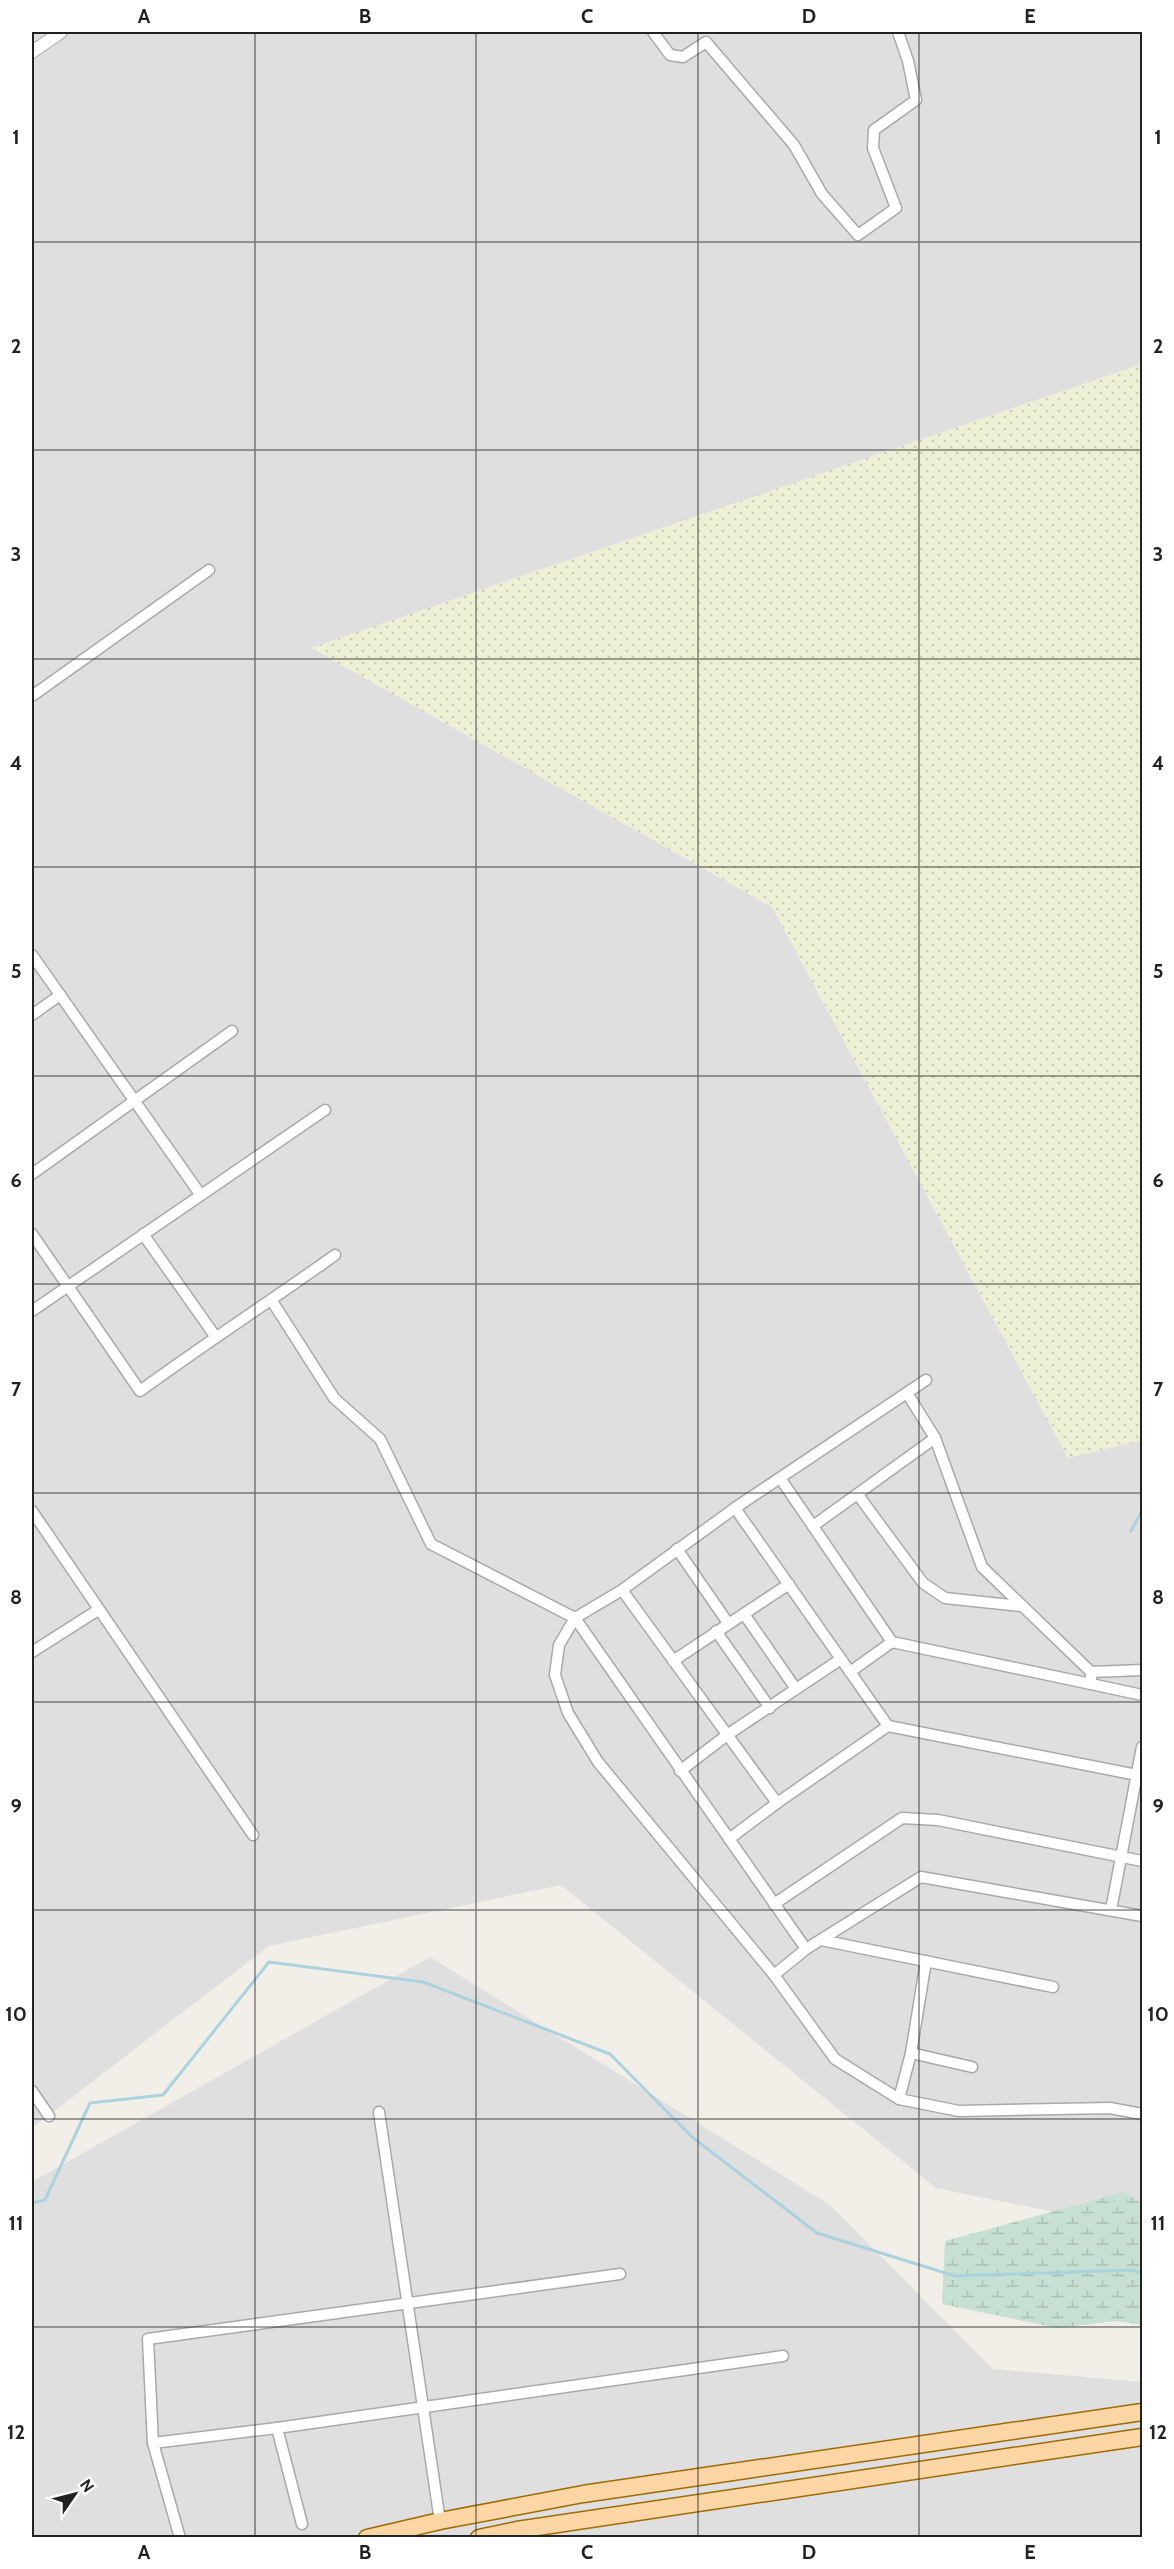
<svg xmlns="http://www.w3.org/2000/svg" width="1174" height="2569" font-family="Cabin,sans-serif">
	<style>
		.residential { fill: #e0dfdf }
		.farmland { fill: url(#farmland-dots) }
		.wetland { fill: url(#wetland-marsh) }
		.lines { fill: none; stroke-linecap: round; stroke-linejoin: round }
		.stream { stroke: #aad3df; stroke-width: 3 }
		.minor-casing { stroke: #a9a9a9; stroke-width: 13 }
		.tertiary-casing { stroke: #a9a9a9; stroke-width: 14 }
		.primary-casing { stroke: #a06b00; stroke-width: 19 }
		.minor { stroke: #fff; stroke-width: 10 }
		.tertiary { stroke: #fff; stroke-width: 12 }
		.primary { stroke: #fcd6a4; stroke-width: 16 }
		.grid { fill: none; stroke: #222; stroke-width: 1.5; stroke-opacity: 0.55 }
		.neatline { fill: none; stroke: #222; stroke-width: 2 }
		.grid-label { font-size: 20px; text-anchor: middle; font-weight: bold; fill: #222 }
	</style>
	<defs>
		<pattern id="farmland-dots" width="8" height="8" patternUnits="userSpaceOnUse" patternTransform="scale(1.5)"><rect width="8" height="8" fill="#eef0d5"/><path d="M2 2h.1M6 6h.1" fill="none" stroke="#ccceb7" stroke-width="1.8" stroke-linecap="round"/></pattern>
		<pattern id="wetland-marsh" width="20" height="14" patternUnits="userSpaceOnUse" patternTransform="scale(1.5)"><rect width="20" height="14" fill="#c6e0d4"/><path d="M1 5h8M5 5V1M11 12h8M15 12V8" fill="none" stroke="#aac0b6"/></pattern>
	</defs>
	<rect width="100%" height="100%" fill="#f2efe9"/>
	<!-- residential -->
	<g class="residential">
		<path d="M32,32H1142V364L312,648L772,907L1068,1458L1142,1440V2230L936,2188L561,1885L269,1946L32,2128Z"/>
		<path d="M430,1957L830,2205L993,2369L1142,2382V2537H32V2182Z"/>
	</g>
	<!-- farmland -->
	<path class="farmland" d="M1142,364V1440L1068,1458L772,907L311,648Z"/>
	<!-- wetland -->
	<path class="wetland" d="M1124,2192L1142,2203V2325L1116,2321L1057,2328L942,2304L945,2241Z"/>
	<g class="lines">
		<!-- stream -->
		<g class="stream">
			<path d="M1131,1531L1142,1510"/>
			<path d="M32,2203L45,2200L90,2103L163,2095L269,1962L423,1982L610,2054L692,2137L817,2233L955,2276L1130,2270L1142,2273"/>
		</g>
		<!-- minor casing -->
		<g class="minor-casing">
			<g id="minor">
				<path d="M653,32L670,55L683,57L706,42L794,145L822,194L858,235L896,208L873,148L874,130L916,100L908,61L898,32"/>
				<path d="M32,696L209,570"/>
				<path d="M32,955L200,1194"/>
				<path d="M32,1015L60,995"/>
				<path d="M32,1174L232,1031"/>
				<path d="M32,1234L140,1391C204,1344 271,1301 335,1255"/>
				<path d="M143,1234L215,1336"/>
				<path d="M272,1301L334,1398L380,1439L431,1544L575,1618L806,1949"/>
				<path d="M32,1311L325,1110"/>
				<path d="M926,1380L735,1508L622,1590L575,1618L559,1645L555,1675L568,1713L598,1762L774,1975L835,2059L899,2099L959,2111L1110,2108L1142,2114"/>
				<path d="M907,1393L935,1438L982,1567L1091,1672L1142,1670"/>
				<path d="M780,1478L892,1642L1091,1684V1672"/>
				<path d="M858,1495L923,1583L945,1598L1021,1606"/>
				<path d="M735,1508L888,1726L1142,1776"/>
				<path d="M32,1511L253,1835"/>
				<path d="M813,1526L935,1438"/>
				<path d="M677,1549L728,1623"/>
				<path d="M622,1590L777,1803"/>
				<path d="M744,1614L796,1689"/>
				<path d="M716,1631L770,1708"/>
				<path d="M32,1652L98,1610"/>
				<path d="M673,1661L789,1584"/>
				<path d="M850,1672L892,1642"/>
				<path d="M1091,1684L1142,1695"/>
				<path d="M680,1771L727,1735L841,1659"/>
				<path d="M729,1839L777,1803L888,1726"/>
				<path d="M774,1904L902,1818L938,1820L1142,1861"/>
				<path d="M1111,1910L1142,1747"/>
				<path d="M821,1940L1053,1987"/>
				<path d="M774,1975L806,1949L921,1877L1142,1916"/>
				<path d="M911,2053L972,2067"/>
				<path d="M32,2091L49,2116"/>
				<path d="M899,2099L911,2053L926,1961"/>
				<path d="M379,2112L440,2521"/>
				<path d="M277,2428L302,2524"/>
				<path d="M153,2443L277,2428L783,2356"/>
				<path d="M180,2538L153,2443L148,2339L620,2274"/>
			</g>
		</g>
		<!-- tertiary casing -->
		<g class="tertiary-casing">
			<path id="tertiary" d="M32,52L61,32"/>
		</g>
		<!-- primary casing -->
		<g class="primary-casing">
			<g id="primary">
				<path d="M367,2538L440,2521L583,2494L1142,2412"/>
				<path d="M479,2538L517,2530L1142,2437"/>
			</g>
		</g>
		<!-- minor -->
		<use href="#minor" class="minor"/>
		<!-- tertiary -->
		<use href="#tertiary" class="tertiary"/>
		<!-- primary -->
		<use href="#primary" class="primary"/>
	</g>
	<!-- grid -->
	<path class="grid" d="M255,32V2538M476,32V2538M698,32V2538M919,32V2538M32,242H1142M32,450H1142M32,659H1142M32,867H1142M32,1076H1142M32,1284H1142M32,1493H1142M32,1702H1142M32,1910H1142M32,2119H1142M32,2327H1142"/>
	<!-- border -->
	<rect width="1174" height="2569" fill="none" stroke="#ffffff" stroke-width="66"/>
	<!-- north arrow -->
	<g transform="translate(75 2494) rotate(55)" stroke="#ffffff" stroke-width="4.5" paint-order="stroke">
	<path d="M0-4.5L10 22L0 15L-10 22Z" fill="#222222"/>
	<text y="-9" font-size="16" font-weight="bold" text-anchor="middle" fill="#222222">N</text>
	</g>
	<rect x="33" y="33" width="1108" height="2503" class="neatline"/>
	<g class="grid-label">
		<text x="144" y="23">A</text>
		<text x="365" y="23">B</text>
		<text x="587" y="23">C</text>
		<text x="809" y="23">D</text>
		<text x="1030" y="23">E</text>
		<text x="16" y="144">1</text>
		<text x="1158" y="144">1</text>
		<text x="16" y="353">2</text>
		<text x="1158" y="353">2</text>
		<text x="16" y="561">3</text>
		<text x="1158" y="561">3</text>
		<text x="16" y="770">4</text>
		<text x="1158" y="770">4</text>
		<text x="16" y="978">5</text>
		<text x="1158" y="978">5</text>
		<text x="16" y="1187">6</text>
		<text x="1158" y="1187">6</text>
		<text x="16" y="1396">7</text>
		<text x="1158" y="1396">7</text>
		<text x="16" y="1604">8</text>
		<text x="1158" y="1604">8</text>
		<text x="16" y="1813">9</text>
		<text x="1158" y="1813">9</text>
		<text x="16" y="2021">10</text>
		<text x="1158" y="2021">10</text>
		<text x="16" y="2230">11</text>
		<text x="1158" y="2230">11</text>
		<text x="16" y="2439">12</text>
		<text x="1158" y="2439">12</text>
		<text x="144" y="2559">A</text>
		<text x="365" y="2559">B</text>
		<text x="587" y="2559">C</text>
		<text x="809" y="2559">D</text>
		<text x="1030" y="2559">E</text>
	</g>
</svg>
